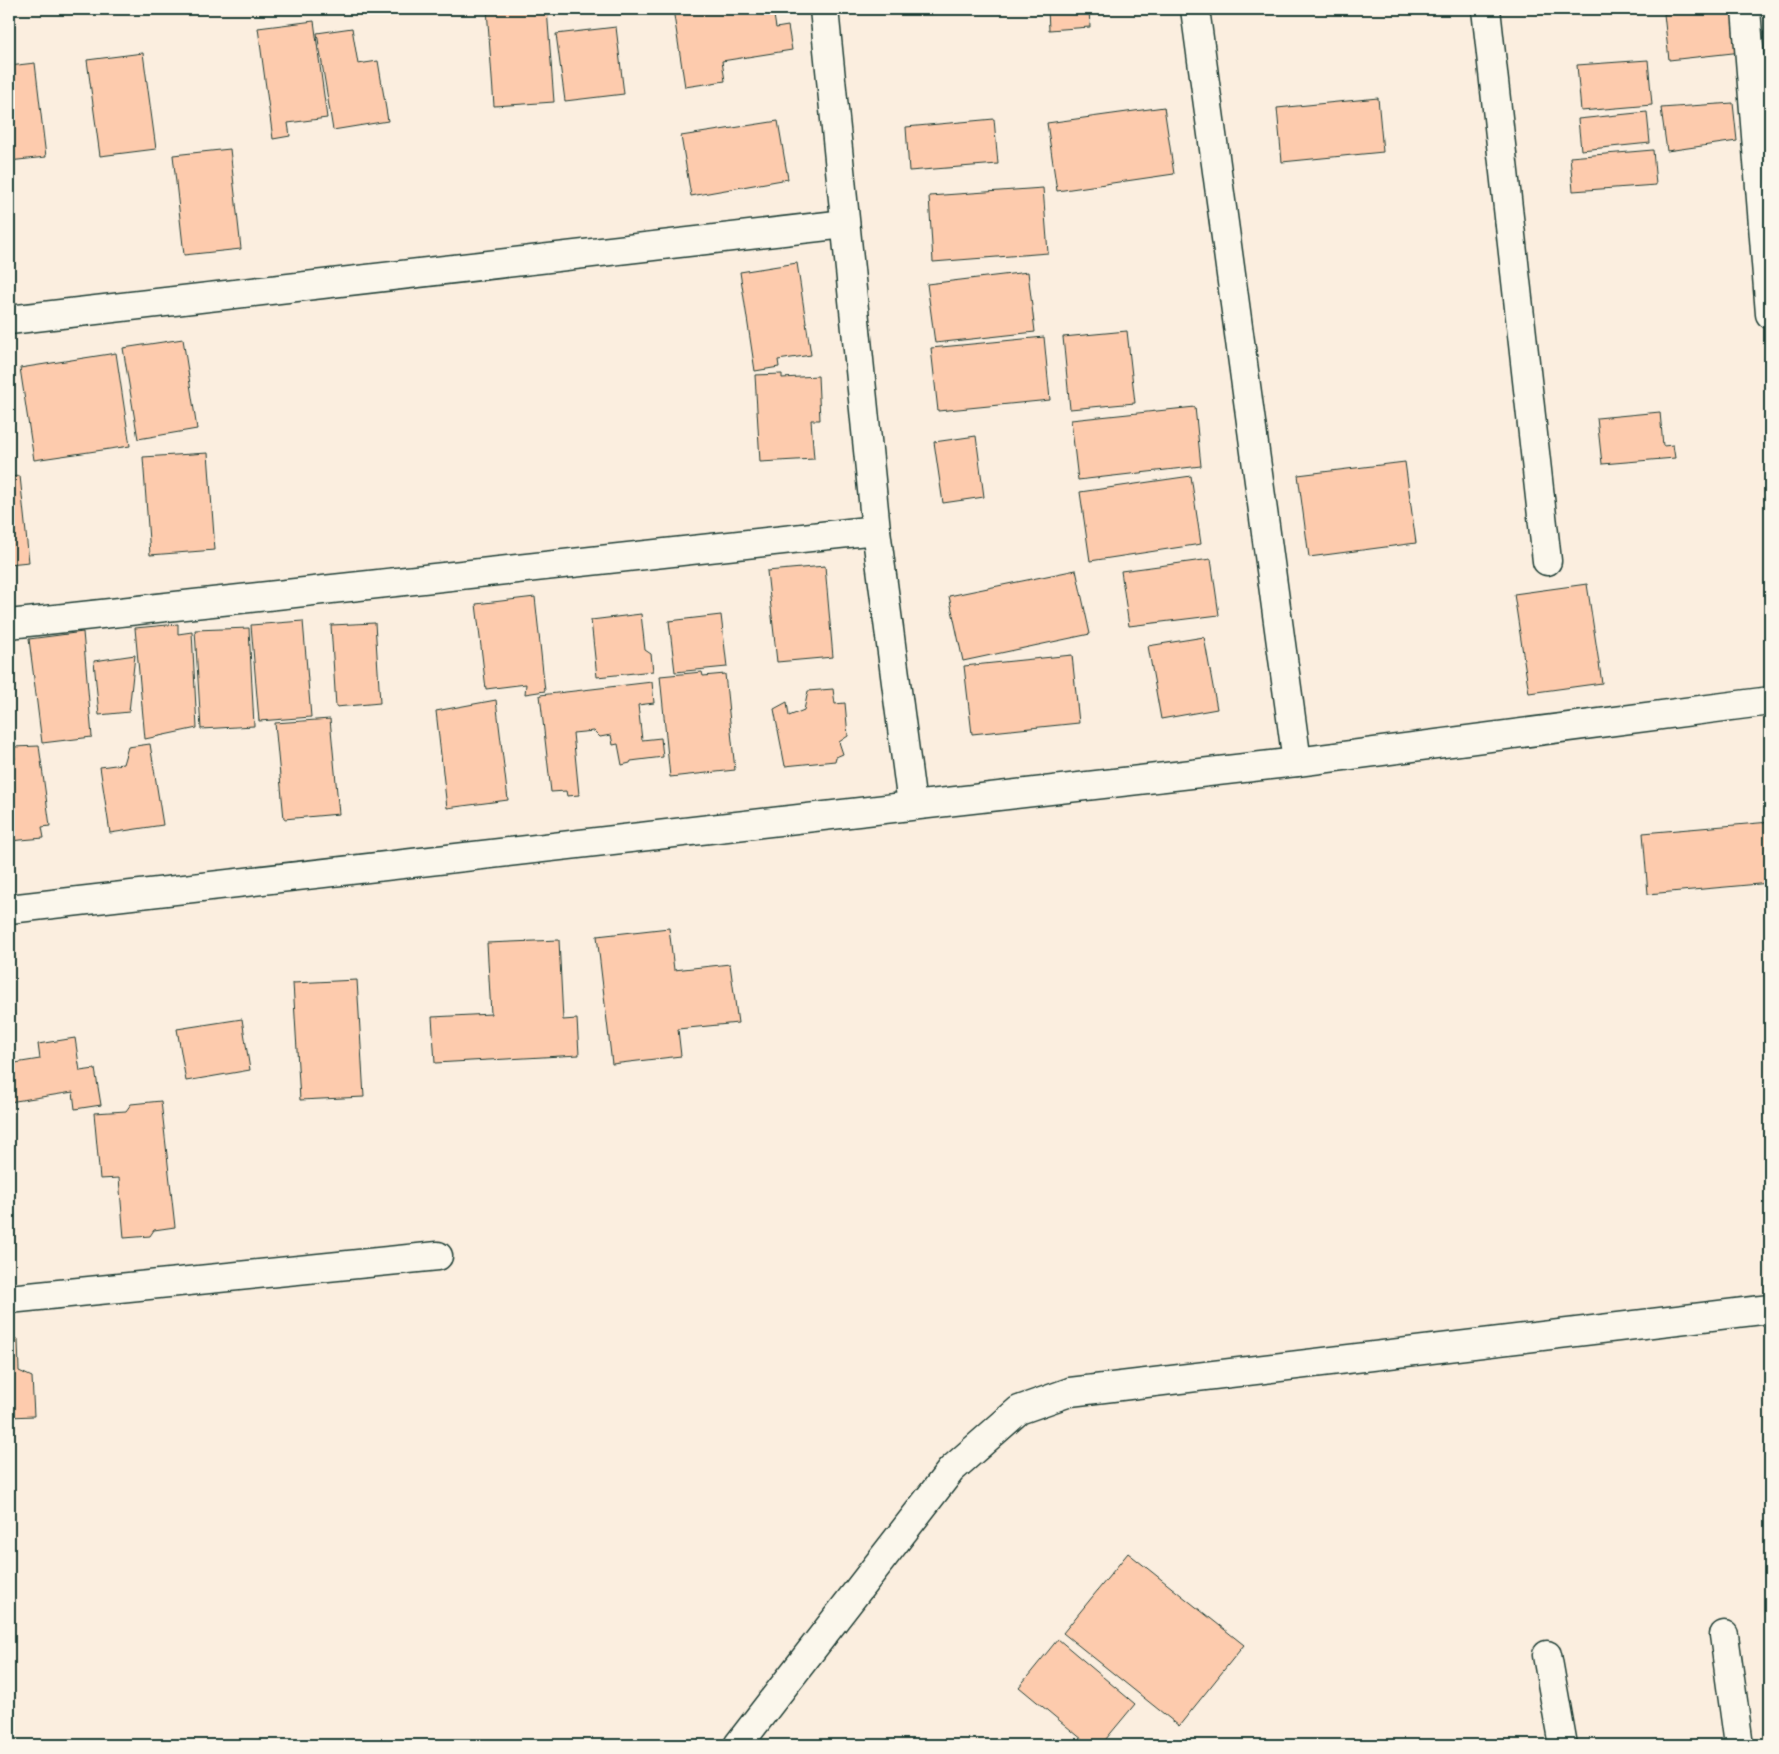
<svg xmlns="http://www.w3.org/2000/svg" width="1779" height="1754" font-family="Pangolin,sans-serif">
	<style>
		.building { fill: #fdcbad; stroke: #1f3d34 }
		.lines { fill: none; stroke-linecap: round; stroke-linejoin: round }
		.minor-casing { stroke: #1f3d34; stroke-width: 31 }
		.minor { stroke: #fbf7ec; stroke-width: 28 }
	</style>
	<rect width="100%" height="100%" fill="#fbeedf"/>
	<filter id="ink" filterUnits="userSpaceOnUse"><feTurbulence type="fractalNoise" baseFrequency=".02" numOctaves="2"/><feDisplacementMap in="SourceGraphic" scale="10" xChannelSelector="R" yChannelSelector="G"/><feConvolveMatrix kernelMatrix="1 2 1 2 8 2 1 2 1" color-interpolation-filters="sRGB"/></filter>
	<g filter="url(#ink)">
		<!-- building -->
		<g class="building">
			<path d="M487,9H547L554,102L494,106Z"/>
			<path d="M673,9H773L776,28L788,26L792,50L722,61L725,81L685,87Z"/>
			<path d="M1048,9H1089L1090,27L1049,30Z"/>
			<path d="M1272,9H1332L1272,11Z"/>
			<path d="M1715,9H1737L1742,52L1669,60L1664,14Z"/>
			<path d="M314,21L327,118L288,123L290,136L273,139L258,28Z"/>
			<path d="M616,27L624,94L565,101L556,34Z"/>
			<path d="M352,28L358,64L378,61L388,121L333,130L317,33Z"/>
			<path d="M143,53L156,149L100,156L87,60Z"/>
			<path d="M1648,60L1652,105L1581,111L1577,65Z"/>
			<path d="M35,63L46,157L9,161V66Z"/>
			<path d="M1378,98L1383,152L1282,162L1277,108Z"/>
			<path d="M1733,103L1737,141L1667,151L1661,108Z"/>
			<path d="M1164,107L1174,174L1057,191L1047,123Z"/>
			<path d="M1647,112L1650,143L1581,150L1578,119Z"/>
			<path d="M994,119L998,164L909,171L906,127Z"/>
			<path d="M778,121L788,179L691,196L681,136Z"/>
			<path d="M230,149L241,249L184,255L173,155Z"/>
			<path d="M1653,150L1656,185L1573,191L1570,157Z"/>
			<path d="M1043,188L1048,253L933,262L929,196Z"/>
			<path d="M797,263L811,355L778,360L779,367L755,371L740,272Z"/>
			<path d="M1028,272L1035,332L935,343L927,284Z"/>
			<path d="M1127,331L1135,403L1070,409L1063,337Z"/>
			<path d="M1044,337L1050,400L938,411L931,348Z"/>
			<path d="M183,339L197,429L138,439L123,348Z"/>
			<path d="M116,353L130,446L34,460L20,368Z"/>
			<path d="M782,374V378L818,376L820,420H811L814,459L760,462L755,375Z"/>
			<path d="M1195,407L1201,466L1078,480L1071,420Z"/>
			<path d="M1660,412L1663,446L1673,445L1675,458L1602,464L1597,418Z"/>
			<path d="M976,436L984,497L943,503L934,442Z"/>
			<path d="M208,453L215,550L150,555L143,457Z"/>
			<path d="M1405,462L1416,543L1309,557L1298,475Z"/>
			<path d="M20,476L29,562L9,564V477Z"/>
			<path d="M1191,476L1201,544L1090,561L1080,492Z"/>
			<path d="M1211,559L1219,615L1129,626L1121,571Z"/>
			<path d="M825,566L833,657L777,662L767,571Z"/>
			<path d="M1076,570L1090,634L963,661L949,596Z"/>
			<path d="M1587,584L1602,683L1529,693L1514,594Z"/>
			<path d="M535,597L545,691L525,694L526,684L486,689L476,604Z"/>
			<path d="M641,614L645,650L651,654L653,671L597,677L591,620Z"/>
			<path d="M721,615L727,667L675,672L669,621Z"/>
			<path d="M303,621L311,717L259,721L251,625Z"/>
			<path d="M375,623L380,703L336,707L331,625Z"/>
			<path d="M178,624V634L192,632L197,728L145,739L135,628Z"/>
			<path d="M249,628L254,726L201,729L195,630Z"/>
			<path d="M83,632L92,737L42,743L29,639Z"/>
			<path d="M1204,637L1217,709L1161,719L1148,646Z"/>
			<path d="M135,655L129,712L99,715L94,661Z"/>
			<path d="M1072,655L1079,723L972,734L964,666Z"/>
			<path d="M702,672L703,676L725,674L735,770L670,777L660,676Z"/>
			<path d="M652,682L654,703L638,705L642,740L661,738L663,757L631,761L630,763L622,765L618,744L613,745L611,735L600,737L594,731L573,733L579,795L567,796L566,791L551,792L540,695Z"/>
			<path d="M833,689L835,704L845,703L848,736L839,742L843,754L836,757L835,761L785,766L774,709L787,702L789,716L804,710L808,691Z"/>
			<path d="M496,700L508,800L447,808L436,711Z"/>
			<path d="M330,719L339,814L284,819L275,723Z"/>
			<path d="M150,744L163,825L110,833L100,767L123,764L128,747Z"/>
			<path d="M39,746L50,826L42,827L44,838L9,841V760L15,759L13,747Z"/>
			<path d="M1770,822V883L1648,894L1643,833Z"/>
			<path d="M669,928L674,970L730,964L738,1023L678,1029L681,1056L612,1064L597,936Z"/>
			<path d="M559,940L563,1020L577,1019L579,1055L435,1063L432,1017L491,1014L487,943Z"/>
			<path d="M357,980L364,1097L300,1100L293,983Z"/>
			<path d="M242,1019L250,1070L186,1081L177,1029Z"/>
			<path d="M75,1038L80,1071L95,1069L101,1105L75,1109L73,1092L9,1102V1064L40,1059L38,1044Z"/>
			<path d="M161,1101L175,1227L154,1230L150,1236L124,1238L119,1178L100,1179L94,1113L126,1111L131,1104Z"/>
			<path d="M18,1339L19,1371L32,1377L34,1416L9,1417V1340Z"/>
			<path d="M1128,1553L1244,1645L1179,1726L1063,1633Z"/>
			<path d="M1058,1639L1135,1704L1101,1745H1089L1019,1687Z"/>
		</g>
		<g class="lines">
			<!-- minor casing -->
			<g class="minor-casing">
				<g id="minor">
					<path d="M824,9L876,530L912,805"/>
					<path d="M1195,9L1297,762"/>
					<path d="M1486,9L1547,561"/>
					<path d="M1746,9L1770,314"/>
					<path d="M9,320L845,224"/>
					<path d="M9,624L876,530"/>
					<path d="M9,909L1297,762L1770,701"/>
					<path d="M9,1299L438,1256"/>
					<path d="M1724,1635L1739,1745"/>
					<path d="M1547,1655L1563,1745"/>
					<path d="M738,1745L951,1470L1019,1410L1070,1392L1770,1309"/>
				</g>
			</g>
			<!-- minor -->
			<use href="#minor" class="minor"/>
		</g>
	</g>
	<!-- margin -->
	<rect width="1779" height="1754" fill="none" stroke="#fbf7ec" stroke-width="30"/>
	<rect x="15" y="15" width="1749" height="1724" fill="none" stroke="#1f3d34" stroke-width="2" filter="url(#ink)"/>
</svg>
